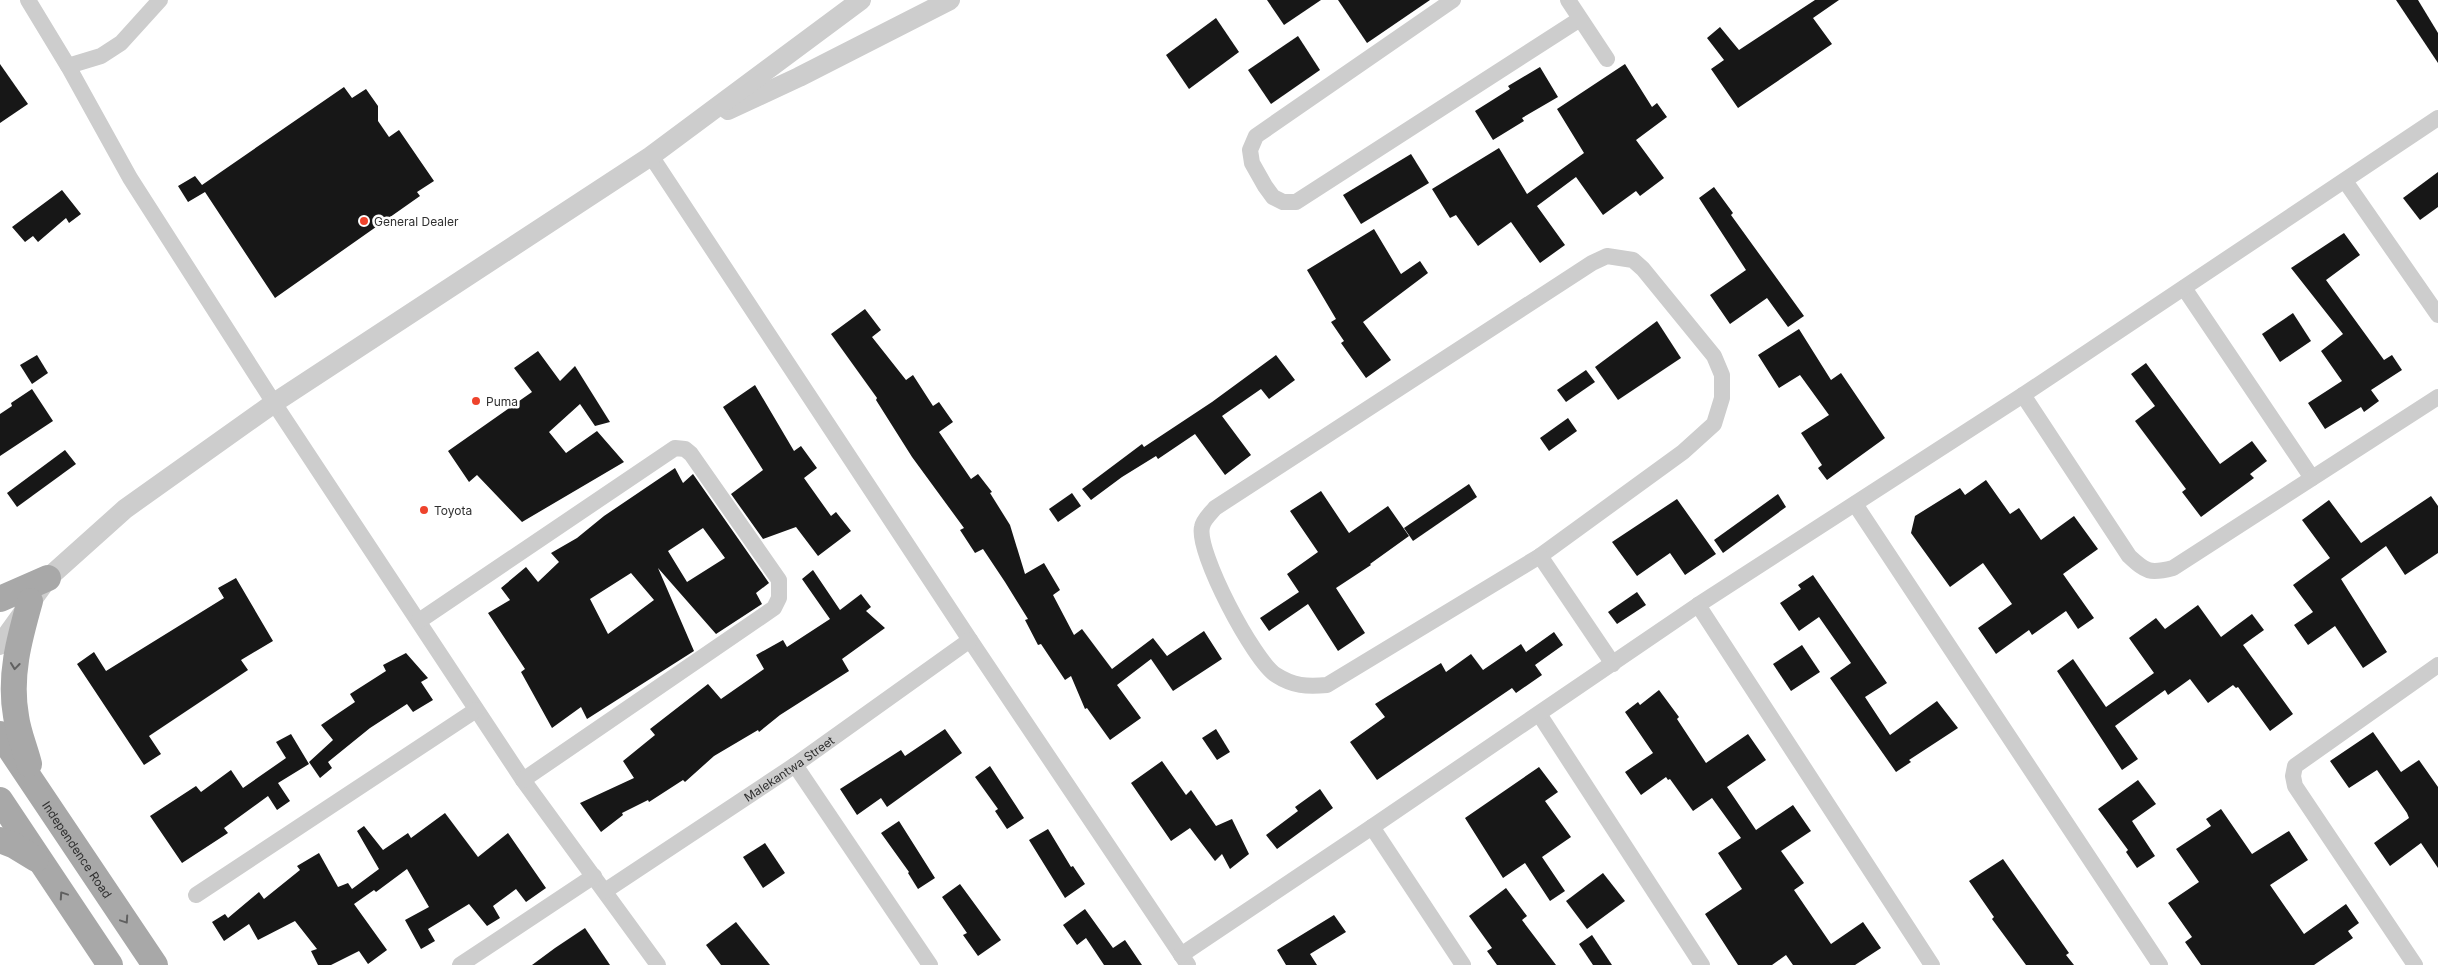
<svg xmlns="http://www.w3.org/2000/svg" width="2438" height="965" font-family="Inter,sans-serif">
	<style>
		.building { fill: #171717; fill-rule: evenodd }
		.lines { fill: none; stroke-linecap: round; stroke-linejoin: round }
		.minor { stroke: #cdcdcd; stroke-width: 16 }
		.tertiary { stroke: #cdcdcd; stroke-width: 20 }
		.primary { stroke: #a8a8a8; stroke-width: 26 }
		.oneway { stroke: #606060 }
		.poi-dot { fill: #ee432c; stroke: #fff; stroke-width: 2 }
		.labels { text-anchor: middle; dominant-baseline: central; stroke-width: 5; stroke-linejoin: round; paint-order: stroke }
		.poi-label { font-size: 12px; fill: #303030; stroke: #fff; text-anchor: start }
		.street-label { font-size: 12px; fill: #303030; stroke: #fff }
	</style>
	<rect width="100%" height="100%" fill="#fff"/>
	<!-- building -->
	<g class="building">
		<path d="M1267,0H1321L1284,25Z"/>
		<path d="M1338,0H1430L1367,43Z"/>
		<path d="M1815,0H1839L1813,18L1832,44L1738,108L1711,69L1724,60L1707,38L1720,27L1739,50Z"/>
		<path d="M2396,0H2418L2438,33V63Z"/>
		<path d="M1216,18L1239,52L1189,89L1166,55Z"/>
		<path d="M1298,36L1320,70L1271,104L1248,70Z"/>
		<path d="M0,64L28,104L0,123Z"/>
		<path d="M1625,64L1652,107L1657,103L1667,117L1636,140L1664,178L1640,196L1636,191L1603,215L1576,177L1537,206L1565,245L1540,263L1511,222L1478,246L1456,215L1450,218L1432,189L1499,148L1527,194L1584,153L1557,109Z"/>
		<path d="M1540,67L1558,97L1522,118L1524,121L1493,140L1475,111L1510,89L1508,86Z"/>
		<path d="M344,87L352,98L366,89L378,106V121L389,137L399,130L434,181L417,192L420,196L275,298L205,192L188,202L178,186L195,176L202,185Z"/>
		<path d="M1411,154L1429,183L1361,224L1343,195Z"/>
		<path d="M2438,172V207L2420,220L2403,198Z"/>
		<path d="M1714,187L1733,213L1731,215L1804,316L1788,327L1767,298L1730,324L1710,295L1746,270L1699,198Z"/>
		<path d="M62,190L81,214L69,223L66,218L38,242L33,236L25,242L12,227Z"/>
		<path d="M1374,229L1401,274L1420,261L1428,273L1363,322L1391,360L1366,378L1341,343L1344,341L1331,322L1336,319L1307,270Z"/>
		<path d="M2344,233L2360,255L2326,280L2384,360L2392,355L2402,370L2371,390L2379,401L2364,412L2361,407L2325,429L2308,403L2342,381L2321,351L2343,334L2291,268Z"/>
		<path d="M865,309L881,330L872,337L906,380L913,375L933,406L939,402L953,422L939,432L971,479L978,474L992,492L990,493L1010,525L1025,574L1044,563L1060,590L1053,595L1074,635L1082,629L1112,669L1153,638L1167,656L1204,631L1222,659L1173,691L1151,659L1117,685L1141,718L1110,740L1087,708L1085,709L1071,676L1065,680L1041,644L1038,645L1025,620L1028,619L1005,582L983,549L975,553L960,530L964,528L912,457L876,400L877,398L831,334Z"/>
		<path d="M2293,313L2311,341L2280,362L2262,334Z"/>
		<path d="M1657,321L1681,358L1618,400L1595,367Z"/>
		<path d="M1799,329L1831,380L1841,373L1885,438L1827,480L1818,468L1822,465L1801,433L1829,415L1800,375L1779,388L1758,355Z"/>
		<path d="M538,351L560,381L575,366L610,422L595,426L580,404L549,432L566,453L597,431L624,462L522,522L477,475L469,482L448,451L532,392L514,368Z"/>
		<path d="M37,355L48,373L32,384L20,365Z"/>
		<path d="M1276,355L1295,380L1269,399L1261,389L1222,416L1251,455L1225,475L1195,434L1158,459L1156,456L1122,477L1091,500L1082,489L1142,444L1144,447L1212,402Z"/>
		<path d="M2146,363L2220,464L2252,441L2267,461L2250,474L2254,478L2201,517L2182,492L2186,489L2135,421L2155,406L2131,374Z"/>
		<path d="M1586,370L1595,382L1566,402L1557,390Z"/>
		<path d="M755,385L794,451L801,446L817,468L804,478L831,516L836,512L851,531L818,556L796,527L763,539L731,494L763,470L723,407Z"/>
		<path d="M32,389L53,421L0,456V414L12,406L11,403Z"/>
		<path d="M1568,418L1577,431L1549,451L1540,438Z"/>
		<path d="M65,450L76,464L17,507L7,493Z"/>
		<path d="M675,468L683,483L693,474L769,583L756,593L762,604L716,634L658,568L694,651L587,719L581,707L552,728L521,672L525,669L488,613L510,600L501,588L526,567L538,582L559,562L551,553L577,538L604,516ZM703,528L725,558L687,582L668,551ZM631,573L654,600L608,634L590,599Z"/>
		<path d="M1986,480L2010,514L2019,508L2041,540L2074,516L2098,549L2063,574L2094,618L2078,629L2066,611L2032,635L2029,630L1996,654L1978,628L2012,604L1983,563L1950,587L1911,533L1915,516L1960,488L1965,495Z"/>
		<path d="M1469,484L1477,497L1413,541L1404,528Z"/>
		<path d="M1321,491L1349,533L1388,506L1409,536L1370,564L1371,565L1336,588L1365,633L1338,651L1308,604L1269,631L1260,618L1299,592L1287,574L1318,552L1290,511Z"/>
		<path d="M1072,493L1081,506L1058,522L1049,509Z"/>
		<path d="M1778,494L1786,507L1723,553L1714,540Z"/>
		<path d="M2431,496L2438,506V553L2405,575L2386,546L2341,579L2387,652L2363,668L2335,626L2308,645L2294,625L2313,612L2293,585L2330,558L2302,520L2329,500L2361,543Z"/>
		<path d="M1677,499L1716,554L1685,575L1670,553L1637,576L1612,542Z"/>
		<path d="M813,570L840,610L861,594L871,607L866,611L885,628L842,659L849,671L780,715L759,732L758,730L714,756L685,782L683,780L649,802L648,800L622,813L623,815L601,832L580,803L634,778L623,761L655,735L650,729L708,684L721,699L764,669L756,655L783,640L787,647L830,619L802,579Z"/>
		<path d="M1813,575L1887,683L1865,697L1890,735L1937,701L1958,728L1909,760L1911,762L1896,772L1830,678L1851,663L1819,617L1799,631L1780,603L1801,589L1798,585Z"/>
		<path d="M236,578L273,641L241,660L248,670L149,736L161,754L144,765L77,664L94,652L106,671L224,598L218,588Z"/>
		<path d="M1637,592L1646,605L1617,624L1608,612Z"/>
		<path d="M2198,605L2221,637L2252,614L2264,630L2243,645L2293,714L2270,731L2238,687L2236,688L2233,685L2208,703L2190,679L2168,695L2165,690L2115,726L2138,759L2122,770L2057,671L2073,659L2106,707L2154,673L2129,638L2156,618L2165,629Z"/>
		<path d="M1554,632L1563,645L1535,665L1542,675L1516,693L1512,688L1377,780L1350,742L1385,717L1375,704L1441,663L1446,672L1471,654L1483,670L1521,644L1526,652Z"/>
		<path d="M1802,645L1820,672L1791,691L1773,664Z"/>
		<path d="M406,653L428,678L421,682L433,700L413,712L407,704L370,728L328,762L332,768L320,778L309,762L333,740L321,725L355,702L350,694L386,671L383,665Z"/>
		<path d="M1659,690L1679,717L1677,719L1706,763L1748,734L1766,760L1727,787L1756,830L1793,805L1811,831L1781,851L1804,883L1794,890L1831,944L1863,922L1881,948L1855,965H1793L1786,955L1772,965H1738L1705,914L1742,889L1718,853L1741,838L1712,798L1693,811L1670,779L1668,780L1666,777L1641,795L1625,772L1653,753L1625,712L1638,702L1640,705Z"/>
		<path d="M945,729L962,753L887,807L881,798L857,815L840,789L901,750L905,756Z"/>
		<path d="M1216,729L1230,752L1217,760L1202,738Z"/>
		<path d="M2373,732L2401,772L2419,760L2438,787V868L2421,843L2390,866L2374,843L2409,818L2407,813L2377,770L2349,788L2330,761Z"/>
		<path d="M291,734L309,764L278,783L290,801L277,810L268,796L224,828L228,833L182,863L150,816L196,786L201,792L231,770L243,788L286,758L276,742Z"/>
		<path d="M1162,761L1186,795L1191,790L1216,826L1232,819L1249,854L1230,869L1222,854L1215,861L1190,828L1171,841L1131,783Z"/>
		<path d="M990,766L1024,818L1007,829L995,811L998,809L975,777Z"/>
		<path d="M1539,767L1558,792L1545,801L1571,837L1542,857L1565,891L1550,901L1525,863L1503,878L1465,818Z"/>
		<path d="M2138,780L2156,804L2132,821L2155,856L2137,868L2126,852L2128,850L2098,809Z"/>
		<path d="M1320,789L1333,808L1277,849L1266,835L1298,811L1295,807Z"/>
		<path d="M2221,809L2252,854L2289,831L2308,860L2270,885L2304,934L2346,904L2359,923L2348,931L2353,938L2314,965H2201L2185,942L2192,937L2168,903L2199,882L2176,849L2211,826L2206,819Z"/>
		<path d="M445,813L478,857L508,833L546,888L526,902L516,889L493,906L500,918L487,926L469,904L428,929L435,941L421,949L405,920L429,907L407,869L376,892L374,890L354,904L387,950L368,964L359,951L331,965H318L311,951L317,949L295,921L258,940L249,924L224,941L212,922L225,914L228,918L259,892L264,899L300,870L297,866L319,853L338,887L348,883L352,889L379,869L357,831L364,826L383,850L408,833L411,838Z"/>
		<path d="M899,821L935,878L918,889L908,873L909,872L881,833Z"/>
		<path d="M1048,829L1071,867L1073,866L1085,884L1065,898L1029,840Z"/>
		<path d="M765,843L785,873L763,888L743,857Z"/>
		<path d="M2003,859L2069,953L2066,955L2074,965H2026L1992,919L1994,917L1969,881Z"/>
		<path d="M1603,873L1625,901L1587,929L1566,901Z"/>
		<path d="M960,884L1001,940L978,956L963,935L967,933L942,897Z"/>
		<path d="M1506,888L1527,916L1522,920L1556,965H1497L1487,951L1492,948L1469,916Z"/>
		<path d="M1085,909L1113,948L1125,940L1142,965H1104L1086,938L1077,945L1063,925Z"/>
		<path d="M1334,915L1346,932L1310,954L1317,965H1286L1277,950Z"/>
		<path d="M736,922L770,965H721L706,945Z"/>
		<path d="M585,928L610,965H532L555,948Z"/>
		<path d="M1592,935L1612,965H1593L1579,944Z"/>
	</g>
	<g class="lines">
		<!-- minor -->
		<g class="minor">
			<path d="M28,0L68,66L130,178L274,403L523,780L658,965"/>
			<path d="M1453,0L1256,136L1250,150L1252,163L1265,186L1273,197L1283,202H1296L1580,19"/>
			<path d="M1568,0L1607,59"/>
			<path d="M68,66L101,56L121,43L160,0"/>
			<path d="M651,156L970,640L1188,965"/>
			<path d="M2345,181L2438,315"/>
			<path d="M1607,256L1633,260L1643,269L1714,356L1722,375V398L1714,424L1683,452L1540,556L1327,685C1307,687 1293,686 1276,675C1254,661 1196,552 1202,527C1203,520 1211,513 1215,508L1592,263Z"/>
			<path d="M2184,288L2312,478"/>
			<path d="M2023,395L2129,556C2146,572 2150,574 2173,568L2438,397"/>
			<path d="M1855,504L2160,965"/>
			<path d="M1540,556L1613,664"/>
			<path d="M1698,605L1932,965"/>
			<path d="M419,621L675,448L685,449L691,454L779,580V598L774,608L523,780"/>
			<path d="M1539,714L1702,965"/>
			<path d="M795,765L930,965"/>
			<path d="M1372,827L1463,965"/>
			<path id="s1" d="M605,891L795,765L970,640"/>
			<path d="M196,895L476,710"/>
			<path d="M1181,955L1372,827L1698,605L2023,395L2438,118"/>
			<path d="M460,965L594,876"/>
			<path d="M2415,965L2295,786L2293,776L2295,766L2438,665"/>
		</g>
		<!-- tertiary -->
		<g class="tertiary">
			<path d="M728,110L799,77L950,0"/>
			<path d="M0,645L48,578L125,509L274,403L651,156L861,0"/>
		</g>
		<!-- primary -->
		<g class="primary">
			<path d="M0,599L48,578"/>
			<path id="s2" d="M0,734L155,965"/>
			<path d="M29,764C25,748 18,732 16,716C9,676 19,640 30,601"/>
			<path d="M0,800L110,965"/>
			<path d="M0,840L13,845L36,859"/>
		</g>
	</g>
	<!-- one-way arrows -->
	<defs><path id="oneway-chevron" d="M-2-3.5L2.5 0L-2 3.5" fill="none" stroke-width="1.6" stroke-linecap="round" stroke-linejoin="round" transform="scale(1.25)"/></defs>
	<g class="oneway">
		<use href="#oneway-chevron" transform="translate(15 666) rotate(96)"/>
		<use href="#oneway-chevron" transform="translate(63 895) rotate(-124)"/>
		<use href="#oneway-chevron" transform="translate(125 920) rotate(56)"/>
	</g>
	<!-- markers -->
	<g class="poi-dot">
		<circle cx="364" cy="221" r="5"/>
		<circle cx="476" cy="401" r="5"/>
		<circle cx="424" cy="510" r="5"/>
	</g>
	<g class="labels">
		<!-- poi labels -->
		<g class="poi-label">
			<text x="374" y="221">General Dealer</text>
			<text x="486" y="401">Puma</text>
			<text x="434" y="510">Toyota</text>
		</g>
		<!-- street labels -->
		<g class="street-label">
			<text stroke="none"><textPath href="#s1" startOffset="221">Malekantwa Street</textPath></text>
			<text stroke="none"><textPath href="#s2" startOffset="139">Independence Road</textPath></text>
		</g>
	</g>
</svg>
